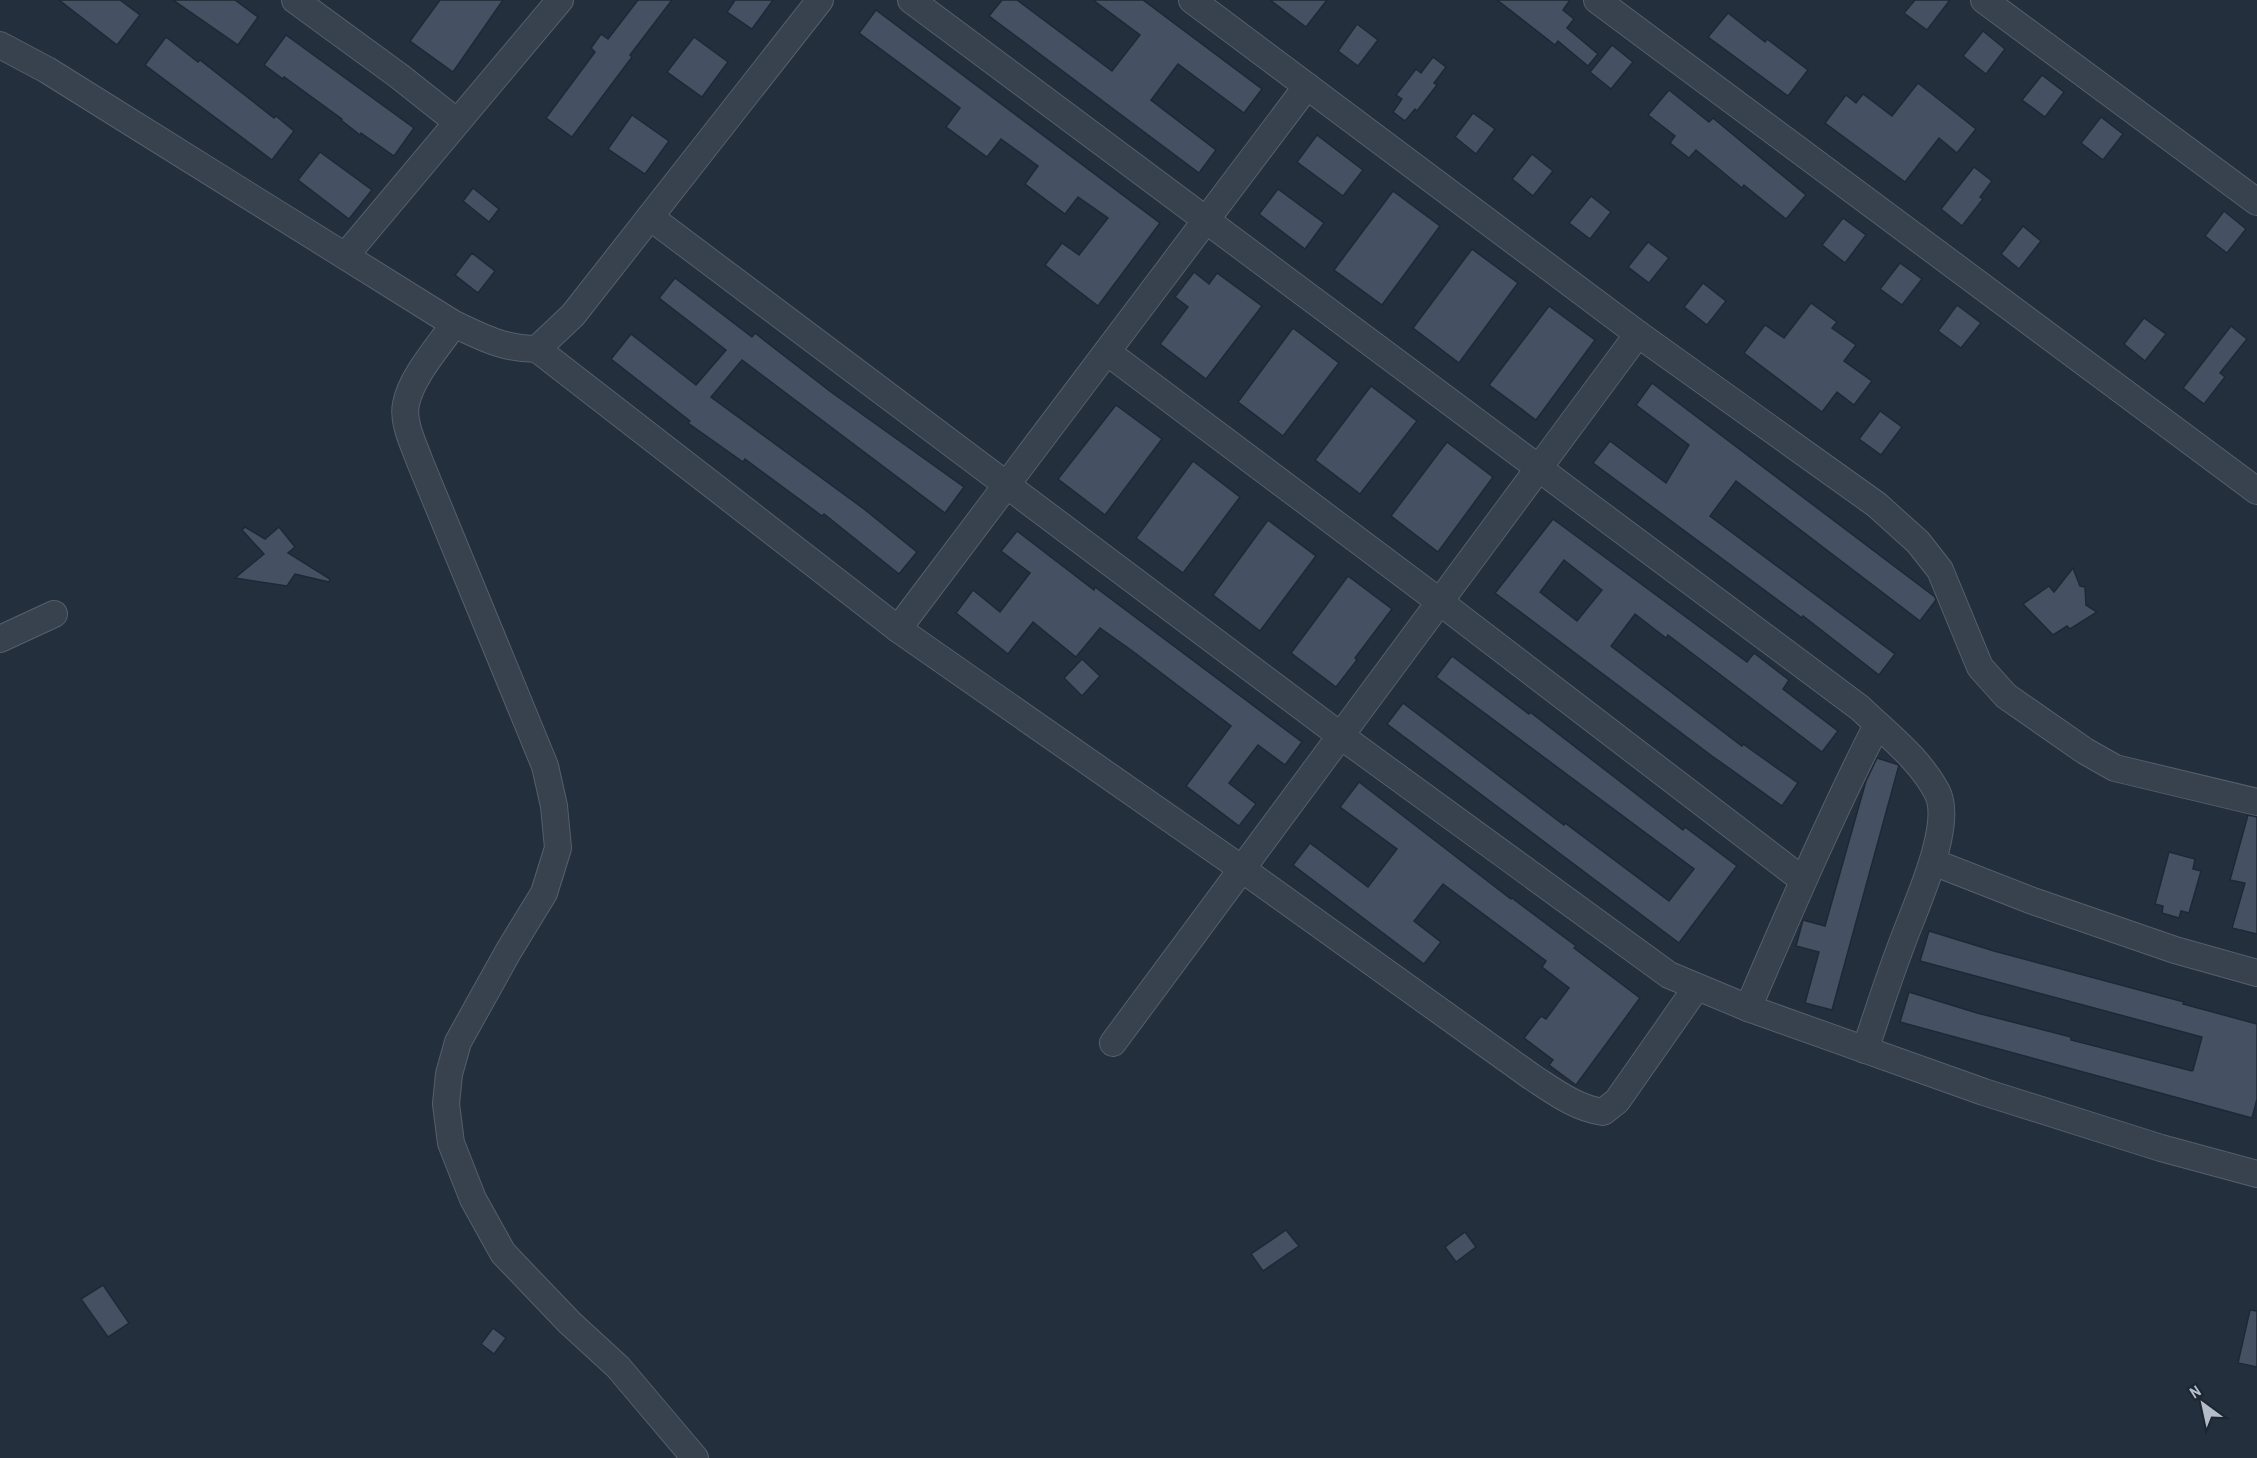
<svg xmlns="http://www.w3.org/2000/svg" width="2257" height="1458" font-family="'Archivo Narrow',sans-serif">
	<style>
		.building { fill: #455162; stroke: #1f2835; stroke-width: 1.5; fill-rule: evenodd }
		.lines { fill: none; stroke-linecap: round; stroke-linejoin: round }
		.minor-casing { stroke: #565f6c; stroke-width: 28 }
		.minor { stroke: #38414e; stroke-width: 26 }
	</style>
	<rect width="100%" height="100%" fill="#242f3e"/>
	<!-- building -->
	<g class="building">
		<path d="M59,0H120L140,15L117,45Z"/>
		<path d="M173,0H235L258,17L238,45Z"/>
		<path d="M440,0H503L453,72L410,41Z"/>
		<path d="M638,0H672L630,55L632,57L572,137L546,118L595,52L591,48L601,34L608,39Z"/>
		<path d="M735,0H773L752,29L727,12Z"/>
		<path d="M1002,0H1017L1112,71L1140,35L1093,0H1143L1262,89L1244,113L1178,64L1151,100L1216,150L1199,173L989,16Z"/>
		<path d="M1270,0H1327L1306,27Z"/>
		<path d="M1497,0H1570L1563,10L1574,19L1567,28L1598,54L1588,66L1558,41L1555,45Z"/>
		<path d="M1915,0H1950L1927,30L1904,13Z"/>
		<path d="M876,10L1160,223L1098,306L1045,265L1062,243L1079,255L1108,218L1078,197L1065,214L1025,184L1038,166L1001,139L987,157L946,127L960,108L859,33Z"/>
		<path d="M1728,13L1765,42L1767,39L1808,70L1788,96L1708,37Z"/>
		<path d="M1357,24L1378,40L1358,66L1338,51Z"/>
		<path d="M1983,31L2005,49L1986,74L1963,56Z"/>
		<path d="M286,35L414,128L394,156L361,133L360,135L341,120L342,119L284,77L283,79L264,65Z"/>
		<path d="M166,37L198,62L200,60L274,118L276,116L294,131L272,160L145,65Z"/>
		<path d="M694,37L728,62L702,97L667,72Z"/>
		<path d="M1612,45L1633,62L1611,89L1590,72Z"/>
		<path d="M1433,57L1446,67L1434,83L1437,85L1417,111L1415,109L1405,121L1393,112L1402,99L1396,95L1416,69L1421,73Z"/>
		<path d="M2042,75L2064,92L2045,117L2022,100Z"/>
		<path d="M1918,83L1976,129L1957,153L1939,138L1905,182L1825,123L1846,95L1856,103L1863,94L1892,116Z"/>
		<path d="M1669,90L1709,122L1713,118L1806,195L1786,219L1744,185L1742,188L1696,150L1689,158L1670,143L1675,136L1648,115Z"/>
		<path d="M1473,113L1495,129L1476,154L1455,137Z"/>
		<path d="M632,115L669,141L645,174L608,149Z"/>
		<path d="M2101,117L2123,134L2103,160L2081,143Z"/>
		<path d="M1317,135L1363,170L1343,196L1297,162Z"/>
		<path d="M320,152L372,190L349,219L298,180Z"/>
		<path d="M1532,154L1553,171L1533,196L1512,179Z"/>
		<path d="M1974,167L1992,181L1980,197L1983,199L1962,226L1941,209Z"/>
		<path d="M473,188L499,209L489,222L463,201Z"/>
		<path d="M1278,189L1324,223L1305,249L1259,214Z"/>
		<path d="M1393,191L1440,226L1382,305L1334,270Z"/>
		<path d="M1591,196L1611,212L1590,239L1569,223Z"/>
		<path d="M2224,211L2246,229L2227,253L2205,236Z"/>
		<path d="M1843,218L1866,235L1845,263L1822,245Z"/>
		<path d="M2023,226L2041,241L2019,269L2001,254Z"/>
		<path d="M1648,242L1669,258L1649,283L1628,267Z"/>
		<path d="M1472,249L1518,283L1459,363L1413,328Z"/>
		<path d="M472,253L495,271L478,293L455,275Z"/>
		<path d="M1900,263L1922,279L1902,305L1880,289Z"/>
		<path d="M1194,272L1209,284L1217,273L1262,306L1206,379L1160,344L1188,307L1175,297Z"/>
		<path d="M675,278L752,337L755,333L831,392L964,487L945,513L742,360L711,397L864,509L917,552L899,574L824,514L822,516L745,459L743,462L688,423L690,421L611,359L631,334L696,385L726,350L659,298Z"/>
		<path d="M1703,283L1726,301L1707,325L1684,307Z"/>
		<path d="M1811,303L1837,322L1832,328L1856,345L1844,361L1872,381L1854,405L1837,392L1822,412L1744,353L1765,325L1784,338Z"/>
		<path d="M1957,305L1981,323L1961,348L1938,331Z"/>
		<path d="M1549,306L1595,340L1536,420L1489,385Z"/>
		<path d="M2144,318L2166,334L2145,361L2124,344Z"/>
		<path d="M2231,326L2247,339L2220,373L2225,377L2204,404L2183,388Z"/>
		<path d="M1293,328L1339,363L1283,436L1238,402Z"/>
		<path d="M1652,383L1935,597L1936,600L1920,621L1736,481L1710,516L1895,654L1879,675L1803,616L1802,618L1593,463L1610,441L1666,483L1689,445L1636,405Z"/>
		<path d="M1371,386L1417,421L1360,494L1315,460Z"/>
		<path d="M1116,405L1162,439L1105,515L1058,479Z"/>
		<path d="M1880,411L1902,427L1881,455L1859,439Z"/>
		<path d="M1447,442L1493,477L1438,552L1391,516Z"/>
		<path d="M1193,461L1240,497L1183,573L1136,538Z"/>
		<path d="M1553,519L1747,662L1754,653L1789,680L1783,689L1838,731L1822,752L1668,635L1666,638L1635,614L1611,646L1742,746L1743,744L1798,783L1782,806L1712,756L1495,593ZM1564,560L1602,590L1577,621L1540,592Z"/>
		<path d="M1268,520L1316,556L1260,631L1213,595Z"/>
		<path d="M245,527L265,539L279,527L295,547L288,553L330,579L329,582L295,574L287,586L235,578L264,554L242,530Z"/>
		<path d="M1017,531L1094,590L1095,587L1302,742L1285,765L1258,745L1229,783L1256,804L1239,826L1186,786L1231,726L1131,650L1100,628L1076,657L1033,622L1008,654L956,613L973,590L1000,612L1030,573L1001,551Z"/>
		<path d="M2073,568L2080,586L2085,587L2086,605L2097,612L2070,629L2067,626L2053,635L2023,604L2049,586L2054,592Z"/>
		<path d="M1348,576L1392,609L1355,658L1357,660L1336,687L1291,653Z"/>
		<path d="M1452,656L1529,714L1530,712L1683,830L1685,827L1737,866L1679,943L1387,724L1403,703L1564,825L1565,823L1669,901L1694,869L1436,677Z"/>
		<path d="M1082,659L1100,676L1082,696L1064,678Z"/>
		<path d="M1877,758L1899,765L1832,1010L1805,1003L1819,952L1796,946L1803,920L1825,926L1866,781Z"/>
		<path d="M1359,782L1511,899L1512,898L1576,946L1574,948L1640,998L1576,1085L1549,1065L1553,1060L1524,1038L1541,1016L1546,1019L1569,988L1542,967L1546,961L1443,884L1414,921L1441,942L1424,964L1293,865L1310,843L1368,887L1397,849L1340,807Z"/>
		<path d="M2248,815L2257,817V934L2232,928L2245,883L2230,880Z"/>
		<path d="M2169,852L2195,859L2193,869L2201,871L2189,913L2181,911L2179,918L2162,913L2163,906L2155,904Z"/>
		<path d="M1929,931L1994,951L2184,1002L2183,1004L2257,1024V1099L2252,1118L1900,1022L1909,992L1977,1013L2071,1037V1040L2192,1071L2193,1070L2202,1037L1920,961Z"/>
		<path d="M1286,1230L1299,1246L1263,1271L1251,1254Z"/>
		<path d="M1465,1232L1476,1247L1456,1262L1445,1247Z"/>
		<path d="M103,1285L129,1323L108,1337L81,1299Z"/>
		<path d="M2250,1310L2257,1311V1367L2238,1363Z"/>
		<path d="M493,1328L506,1338L494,1354L481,1344Z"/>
	</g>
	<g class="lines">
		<!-- minor casing -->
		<g class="minor-casing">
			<g id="minor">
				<path d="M295,0L399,76L457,122"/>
				<path d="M911,0L1860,708C1887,734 1920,759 1937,792C1955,826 1913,911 1901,946C1888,980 1877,1015 1865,1050"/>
				<path d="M1192,0L1638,334L1877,505L1918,542L1940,570L1980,667L2006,696L2085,751L2115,768L2257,802"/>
				<path d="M1597,0L2257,491"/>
				<path d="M1984,0L2257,202"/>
				<path d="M0,45L47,70L454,324C484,338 504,349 537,349L898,629L1242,869L1532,1077C1555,1092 1576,1108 1603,1112L1617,1101L1696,988"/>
				<path d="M650,217L1341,736L1669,975L1748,1008L1984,1092L2161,1148L2257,1174"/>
				<path d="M346,255L560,0"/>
				<path d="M454,324C439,346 411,377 406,404C402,422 414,445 420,462L545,766L554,806L558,848L544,893L508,952L458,1042L449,1074L446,1104L451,1143L473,1199L503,1253L570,1323L618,1367L695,1458"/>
				<path d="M537,349L573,315L820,0"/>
				<path d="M1107,352L1440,602L1803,880"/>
				<path d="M898,629L1307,86"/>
				<path d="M0,639L54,614"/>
				<path d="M1933,862L2030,900L2175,950L2257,973"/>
				<path d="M1748,1008C1789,913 1830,817 1877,725"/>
				<path d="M1113,1043L1638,334"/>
			</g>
		</g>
		<!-- minor -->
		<use href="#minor" class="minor"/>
	</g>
	<!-- north arrow -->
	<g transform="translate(2203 1404) rotate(327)" stroke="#1d2633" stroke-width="4.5" paint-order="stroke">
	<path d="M0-4.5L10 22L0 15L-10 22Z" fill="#b4bcc9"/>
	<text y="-9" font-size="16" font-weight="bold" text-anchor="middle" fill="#b4bcc9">N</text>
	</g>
</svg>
